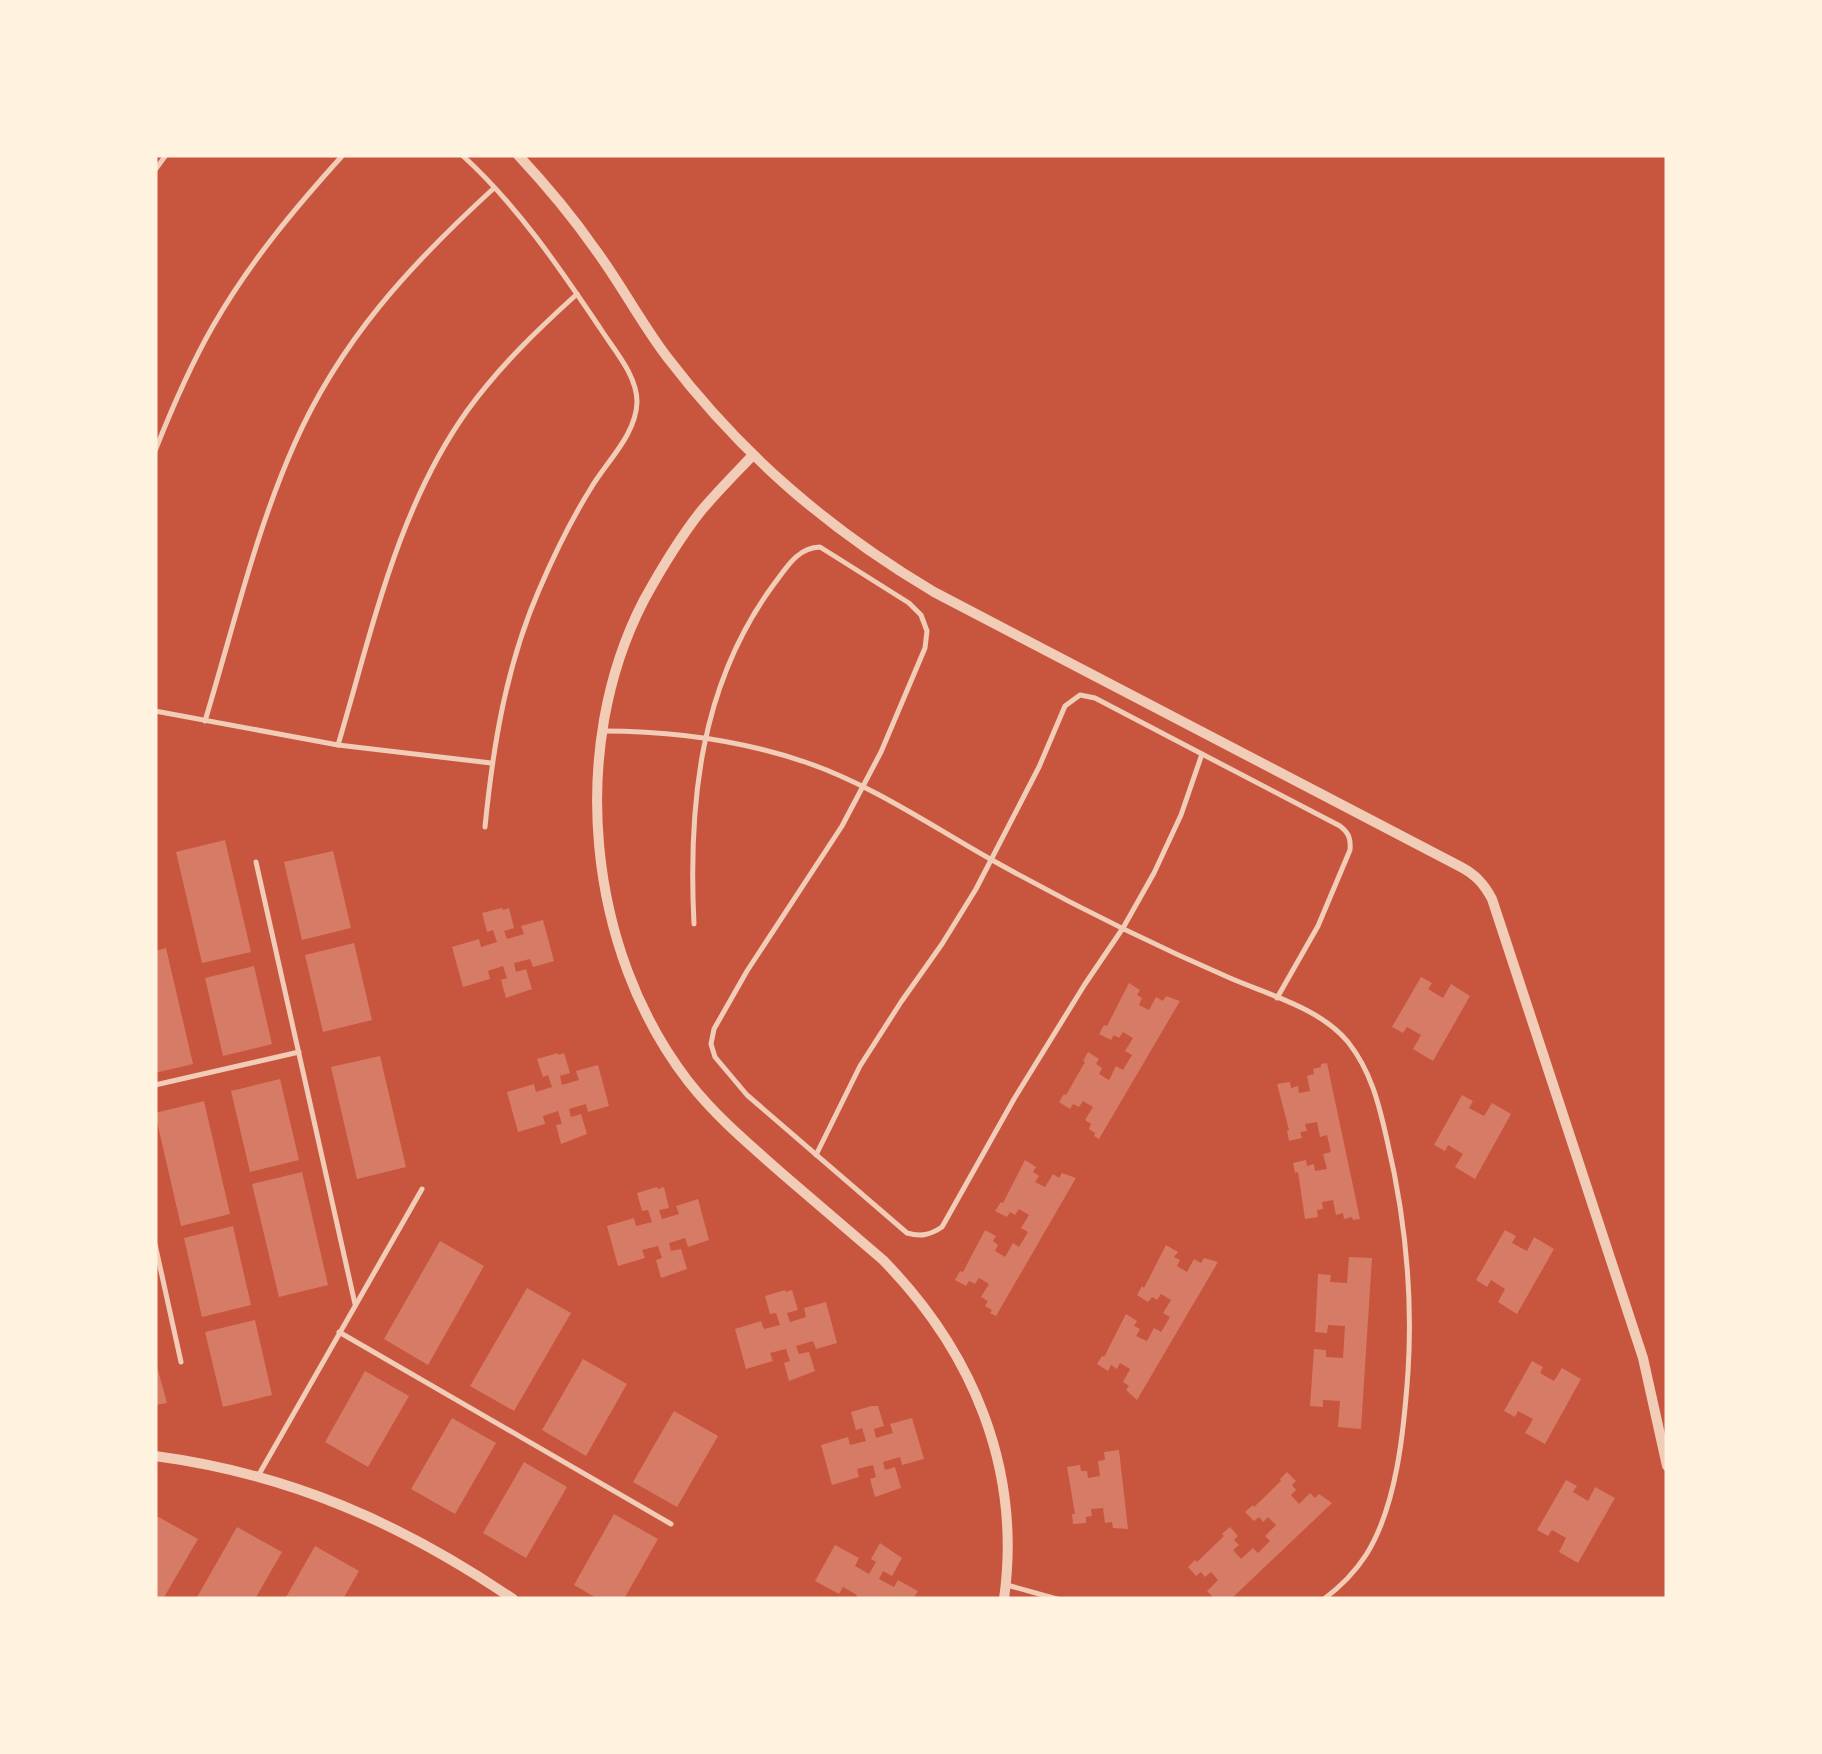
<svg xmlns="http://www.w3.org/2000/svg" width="1822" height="1754" font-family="'Roboto Serif',serif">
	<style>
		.building { fill: #d67c66 }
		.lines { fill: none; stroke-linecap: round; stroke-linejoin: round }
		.service { stroke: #f1ccb7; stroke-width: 5 }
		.minor { stroke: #f1ccb7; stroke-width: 10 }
	</style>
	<rect width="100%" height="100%" fill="#c8553d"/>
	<!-- building -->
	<g class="building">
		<path d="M225,840L251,952L202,963L176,852Z"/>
		<path d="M333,851L351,928L302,940L284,862Z"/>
		<path d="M502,908L503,910L509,908L514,928L504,931L507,939L524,934L521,926L543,920L554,961L533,967L530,959L514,963L516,972L526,969L532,989L506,998L501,980L507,978L503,966L488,971L490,979L463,987L452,947L479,939L481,947L497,942L493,930L487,932L482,913Z"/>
		<path d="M354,943L372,1020L323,1032L305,955Z"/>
		<path d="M166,948L193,1064L155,1073V951Z"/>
		<path d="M254,966L272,1044L223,1056L205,978Z"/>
		<path d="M1421,977L1432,983L1428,989L1443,998L1451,984L1470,996L1433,1061L1413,1049L1421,1035L1407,1027L1403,1033L1392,1027Z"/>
		<path d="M1129,983L1140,990L1137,995L1142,998L1139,1005L1149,1010L1156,997L1163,1001L1166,996L1180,1001L1099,1139L1094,1136L1095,1133L1089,1129L1091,1124L1085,1120L1093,1107L1083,1101L1079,1107L1073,1104L1070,1109L1059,1102L1064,1094L1066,1095L1085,1062L1083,1061L1088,1052L1099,1059L1096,1064L1102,1068L1099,1074L1109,1080L1116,1066L1123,1070L1132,1055L1125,1051L1133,1038L1123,1032L1119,1038L1114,1035L1111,1040L1099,1034L1104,1025L1107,1026Z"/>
		<path d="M558,1053V1055L564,1053L570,1073L560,1076L562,1085L579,1080L576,1071L598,1065L609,1106L588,1112L586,1104L569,1109L571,1117L581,1114L587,1134L561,1144L556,1125L562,1124L558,1111L543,1116L545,1124L518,1132L507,1092L534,1084L536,1092L552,1087L548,1075L543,1077L537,1059Z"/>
		<path d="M380,1056L406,1167L357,1179L331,1067Z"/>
		<path d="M1327,1063L1360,1219L1353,1220L1352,1217L1344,1219L1343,1213L1336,1215L1333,1200L1322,1202L1323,1209L1317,1210L1318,1217L1305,1219L1298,1172L1295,1173L1293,1163L1306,1160L1307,1166L1314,1164L1315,1171L1327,1169L1323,1154L1331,1152L1327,1135L1320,1137L1317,1122L1305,1124L1307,1131L1300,1132L1302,1138L1289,1141L1287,1131L1289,1130L1277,1084L1290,1082L1291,1088L1298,1086L1299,1093L1310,1091L1307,1076L1314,1074L1313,1069L1321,1067V1064Z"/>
		<path d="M280,1079L299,1160L250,1172L231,1091Z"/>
		<path d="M1462,1095L1473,1101L1469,1108L1484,1116L1492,1103L1511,1114L1475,1179L1455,1167L1463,1154L1448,1145L1445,1151L1434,1145Z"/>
		<path d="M204,1101L230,1214L181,1226L155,1113Z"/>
		<path d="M1025,1160L1036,1167L1033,1172L1039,1176L1035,1182L1045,1187L1053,1174L1059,1178L1062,1173L1076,1178L996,1316L990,1313L992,1310L985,1306L988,1301L981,1297L989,1284L979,1278L975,1284L969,1281L966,1286L955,1280L960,1271L963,1272L985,1230L996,1236L993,1241L998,1245L995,1251L1005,1257L1013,1243L1019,1247L1028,1232L1021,1228L1029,1215L1019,1209L1015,1215L1010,1212L1007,1217L995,1211L1001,1202L1003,1203Z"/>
		<path d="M302,1172L328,1285L279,1297L252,1184Z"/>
		<path d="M657,1187L658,1189L664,1187L669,1208L659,1210L662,1219L679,1214L676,1206L698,1199L709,1240L688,1247L685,1238L669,1243L671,1251L681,1249L687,1269L661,1278L656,1260L662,1258L658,1246L642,1250L645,1258L618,1266L607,1226L634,1218L636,1226L652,1222L648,1210L642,1211L637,1193Z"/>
		<path d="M233,1226L251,1305L202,1317L184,1238Z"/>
		<path d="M1505,1230L1516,1236L1512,1243L1527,1251L1534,1237L1554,1249L1517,1314L1498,1302L1505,1289L1491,1280L1487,1287L1476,1280Z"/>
		<path d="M440,1241L484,1266L428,1365L384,1339Z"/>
		<path d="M1166,1245L1178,1252L1174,1257L1180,1260L1177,1266L1187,1272L1194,1259L1201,1263L1204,1258L1218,1262L1137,1400L1126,1390L1129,1386L1123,1382L1130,1369L1120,1363L1117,1369L1111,1365L1108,1371L1097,1364L1102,1356L1104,1357L1126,1314L1137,1321L1134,1326L1140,1329L1136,1336L1147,1341L1154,1328L1161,1332L1170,1317L1163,1313L1171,1300L1161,1294L1157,1300L1152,1297L1148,1302L1137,1295L1142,1286L1144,1288Z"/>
		<path d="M1349,1257L1372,1258L1361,1429L1338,1427L1340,1401L1323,1400V1407L1310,1406L1314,1349L1326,1350V1357L1343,1358L1345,1326L1328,1325L1327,1333L1315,1332L1318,1274L1331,1275L1330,1282L1347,1283Z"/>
		<path d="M527,1288L571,1313L514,1411L470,1386Z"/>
		<path d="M785,1290L786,1292L792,1290L798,1310L787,1313L790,1322L806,1317L804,1308L826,1302L837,1343L816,1349L813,1341L796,1346L799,1354L809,1352L815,1371L789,1381L784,1363L790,1361L786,1349L770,1353L773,1361L746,1369L735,1329L761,1321L764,1329L780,1325L776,1313L770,1314L765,1296Z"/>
		<path d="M255,1320L272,1395L223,1407L205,1332Z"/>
		<path d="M155,1359L167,1403L155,1405Z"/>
		<path d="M583,1359L627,1384L586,1456L542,1430Z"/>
		<path d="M1532,1361L1543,1367L1540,1373L1554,1381L1562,1368L1581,1379L1545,1444L1525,1433L1533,1419L1518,1411L1515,1417L1504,1411Z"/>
		<path d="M365,1371L409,1396L368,1467L325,1442Z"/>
		<path d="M871,1406H878L884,1426L874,1429L876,1438L893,1433L890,1424L912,1418L924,1459L902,1465L900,1457L883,1462L885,1470L895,1467L901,1488L875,1497L870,1479L876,1477L873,1465L857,1469L859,1477L832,1485L821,1445L848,1437L850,1445L866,1441L862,1428L856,1430L851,1412Z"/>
		<path d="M674,1411L718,1436L677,1507L633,1482Z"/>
		<path d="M452,1418L496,1443L455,1514L411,1489Z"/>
		<path d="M1119,1450L1128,1529L1113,1528L1112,1522L1105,1523L1103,1508L1091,1509L1092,1516L1086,1517V1523L1073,1524L1072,1514H1075L1067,1467L1080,1465L1081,1471H1087L1088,1478L1100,1476L1098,1461L1105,1460L1104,1452Z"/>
		<path d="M524,1462L567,1487L526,1558L483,1533Z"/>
		<path d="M1287,1472L1296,1481L1292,1485L1296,1490L1291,1495L1299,1504L1310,1493L1315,1498L1319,1494L1332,1503L1231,1599H1210L1213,1597L1207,1591L1218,1580L1211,1572L1205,1577L1201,1572L1196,1576L1188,1567L1195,1560L1197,1562L1224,1536L1222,1534L1230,1527L1238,1536L1234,1540L1239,1545L1233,1550L1241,1559L1253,1548L1258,1553L1270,1541L1265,1536L1276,1525L1268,1517L1263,1522L1259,1517L1254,1521L1245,1512L1253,1505L1254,1507L1281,1481L1280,1479Z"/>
		<path d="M1566,1480L1577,1486L1573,1492L1588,1501L1595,1487L1615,1498L1578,1563L1559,1552L1566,1538L1552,1530L1548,1536L1537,1530Z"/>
		<path d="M614,1514L658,1539L624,1599H598L574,1585Z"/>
		<path d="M155,1515L198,1539L163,1599H155Z"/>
		<path d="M237,1527L282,1552L255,1599H196Z"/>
		<path d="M880,1543L902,1558L892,1576L883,1571L879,1579L894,1587L898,1580L918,1591L913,1599H855L857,1595L843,1587L839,1594L815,1581L835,1545L859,1558L855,1566L869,1574L876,1562L871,1559Z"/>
		<path d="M315,1546L359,1571L343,1599H285Z"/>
	</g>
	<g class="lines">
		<!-- service -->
		<g class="service">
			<path d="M462,155C517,205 559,267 600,328C614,350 637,375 637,402C636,435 607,461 591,488C571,520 554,555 539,590C506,666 493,746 485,827"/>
			<path d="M155,170L166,155"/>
			<path d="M155,451C172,408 190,366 213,326C249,263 295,208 343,155"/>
			<path d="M155,711L338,745L491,763"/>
			<path d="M205,721C233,629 255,533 294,445C340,340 411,264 494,188"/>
			<path d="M603,731C672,731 740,740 805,762C872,785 930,825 992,860C1069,903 1149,943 1230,978C1269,995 1320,1008 1348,1042C1371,1071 1379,1104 1387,1140C1405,1216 1413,1293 1408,1372C1404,1429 1397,1506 1366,1555C1355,1572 1340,1587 1324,1599"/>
			<path d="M338,745C372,631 397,509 467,411C499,367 537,330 577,294"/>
			<path d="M256,862L355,1304"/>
			<path d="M694,924C688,804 700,684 774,584C787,567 797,548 820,547L909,603L921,615L927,631L925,648L881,752L842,826L747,971L714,1029L711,1044L715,1057L747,1095L907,1233C921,1237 930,1235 942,1227L1014,1099L1085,984L1123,928L1154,873L1181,815L1202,754L1340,826C1349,833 1351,839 1350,850L1318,926L1277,998"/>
			<path d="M155,1085L299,1052"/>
			<path d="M816,1155L860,1066L901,1002L942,944L976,889L1039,767L1065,706L1080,695L1095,698L1202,754"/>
			<path d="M155,1244L181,1362"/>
			<path d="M339,1332L671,1524"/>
			<path d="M258,1476L422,1189"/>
			<path d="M1007,1585L1057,1599"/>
		</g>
		<!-- minor -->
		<g class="minor">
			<path d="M518,155C546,185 572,216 595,249C621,284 641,323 667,357C742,455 828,529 934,592L1461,867C1476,875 1484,884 1492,899L1643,1358L1667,1466"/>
			<path d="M752,456C735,474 717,492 701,511C679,539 661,569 644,600C567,748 587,950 688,1081C717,1118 750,1145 785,1176C818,1204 850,1232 883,1260C973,1352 1022,1469 1004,1599"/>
			<path d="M155,1456C290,1474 401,1523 513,1599"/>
		</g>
	</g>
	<!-- border -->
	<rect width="1822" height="1754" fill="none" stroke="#fff3e0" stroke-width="315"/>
</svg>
